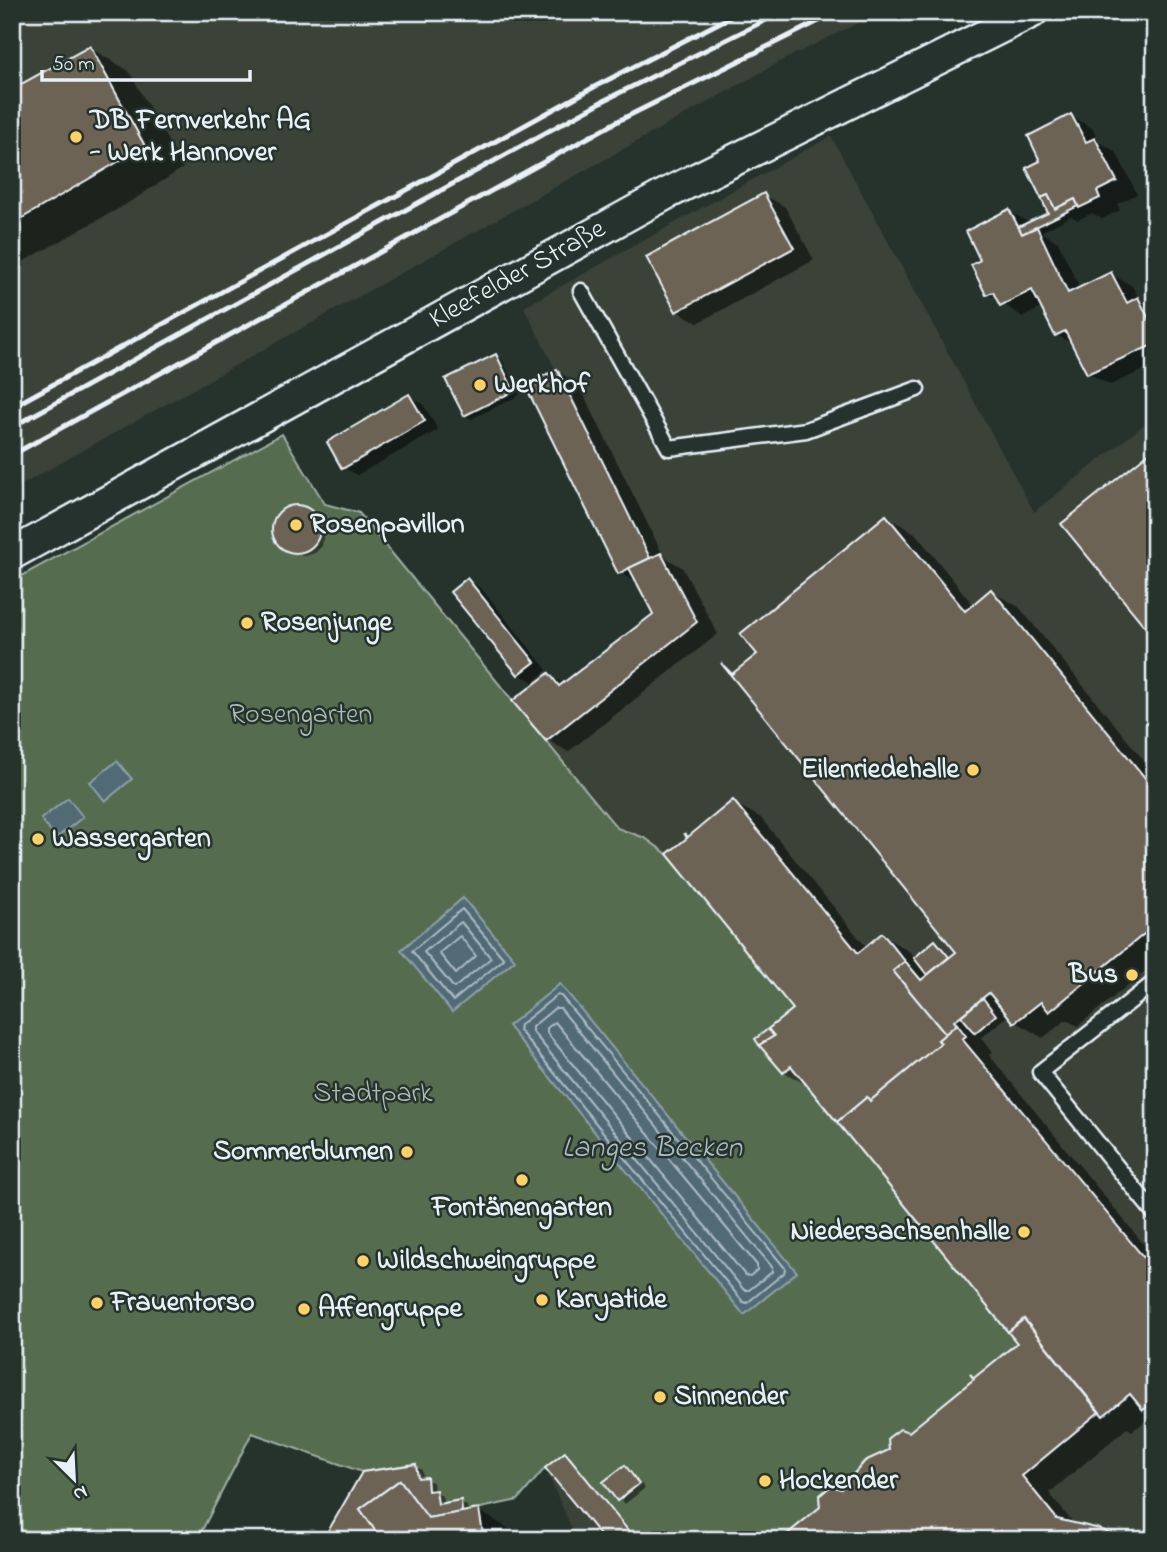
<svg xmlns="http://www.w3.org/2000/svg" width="1167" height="1552" font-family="'Indie Flower',sans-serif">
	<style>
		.built { fill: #3b4239 }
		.green { fill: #566c50; stroke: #9faea4; stroke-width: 2 }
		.water { fill: #516a76; stroke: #8da0aa; stroke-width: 2 }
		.shadow { fill: #0007 }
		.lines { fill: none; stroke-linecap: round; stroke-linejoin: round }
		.shore { stroke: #acbbc4; stroke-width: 2 }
		.building { fill: #6d6455; stroke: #e8f1f8; stroke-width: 2 }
		.lane-casing { stroke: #e8f1f8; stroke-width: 19 }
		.street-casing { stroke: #e8f1f8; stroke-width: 35 }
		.lane { stroke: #26332d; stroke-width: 14 }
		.street { stroke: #26332d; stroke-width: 30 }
		.rail { stroke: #e8f1f8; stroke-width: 5 }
		.poi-dot { fill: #ffd166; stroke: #26332d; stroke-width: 2.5 }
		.labels { text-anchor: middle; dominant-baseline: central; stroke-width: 5; stroke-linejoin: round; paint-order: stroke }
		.poi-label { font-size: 28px; font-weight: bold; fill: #e8f1f8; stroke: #26332d; text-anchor: start }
		.street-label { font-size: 28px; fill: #e8f1f8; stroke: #26332d }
		.park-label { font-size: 28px; fill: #aebcb5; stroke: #26332d }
		.water-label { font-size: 30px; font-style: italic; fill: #acbbc4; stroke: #26332d }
	</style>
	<rect width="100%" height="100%" fill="#26332d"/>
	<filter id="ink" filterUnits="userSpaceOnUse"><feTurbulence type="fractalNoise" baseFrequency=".0143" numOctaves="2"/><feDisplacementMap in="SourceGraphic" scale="14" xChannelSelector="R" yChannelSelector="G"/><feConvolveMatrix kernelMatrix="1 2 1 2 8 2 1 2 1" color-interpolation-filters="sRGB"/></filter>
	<g filter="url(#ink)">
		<!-- built -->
		<g class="built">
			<path d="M12,12H880L783,60L12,490Z"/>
			<path d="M831,136L1034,512L1155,416V1540H577L545,1468L894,1192L792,1067L783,1073L768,1029L792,1008L667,854L645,838L617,828L546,741L697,622L661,553L650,558L524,307Z"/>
		</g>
		<!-- green -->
		<path class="green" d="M282,434L325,504L359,513L617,828L645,838L667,854L793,1009L769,1029L783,1073L791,1066L1017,1343L974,1378L970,1374L974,1379L909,1432L888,1438L889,1450L864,1461L841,1489L831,1486L819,1496L820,1507L780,1540H636L565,1453L545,1468L518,1500L462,1512L460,1500L438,1504L436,1491H428L427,1477L418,1478L415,1464L362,1472L252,1433L197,1540H12V581Z"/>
		<!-- water -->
		<g class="water">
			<path d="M117,761L132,779L105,801L90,782Z"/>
			<path d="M68,798L83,817L56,838L41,819Z"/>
			<path d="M463,898L515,960L452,1012L401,950Z"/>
			<path d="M560,984L797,1272L744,1315L508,1026Z"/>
		</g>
		<!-- shadow -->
		<g class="shadow">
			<path d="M90,48L129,71L183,168L125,205L12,268V91Z"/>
			<path d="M1071,116L1092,128L1099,142L1116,152L1137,194L1117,204L1120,210L1102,219L1092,213L1078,220L1071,216L1041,232L1058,242L1080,289L1111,274L1132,286L1140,300L1155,309V365L1110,385L1088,373L1075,345L1056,335L1043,307L1023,317L988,294L982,261L1009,211L1030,223L1050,214L1043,162Z"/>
			<path d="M764,195L785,207L814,260L698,323L677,311Z"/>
			<path d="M496,356L502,360L520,395L471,419L465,415Z"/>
			<path d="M557,371L578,383L664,557L682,567L718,634L568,752L547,739L549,675L564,684L656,614L639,584L619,572Z"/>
			<path d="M409,396L423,404L438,430L357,475L343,467Z"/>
			<path d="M293,506L311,512L325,526L322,546L315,553L305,556L288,550L281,546L273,529L276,518L282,510Z"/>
			<path d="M887,517L915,533L974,606L991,591L1019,607L1155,774V963L1078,1026L1066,1020L1043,1038L1016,1022L1010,1014L981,1038L993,1052L989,1055L1155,1258V1415L1132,1431L1127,1428L1049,1493L1075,1525L1119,1540H782L1020,1343L810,1087L784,1072L795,1009L733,802L761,818L867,948L882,935L910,952L916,958L936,942L951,957L958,952L759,654Z"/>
			<path d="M467,580L481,588L547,670L533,682L519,674Z"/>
			<path d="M565,1455L571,1458L638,1540H606Z"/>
			<path d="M415,1466L422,1470L423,1479L433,1482L434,1492L442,1496L444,1505L460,1502L467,1506L468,1513L479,1511L528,1540H325Z"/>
			<path d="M625,1467L645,1488L625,1504L605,1482Z"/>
		</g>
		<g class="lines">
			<!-- shore -->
			<g class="shore">
				<path d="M462,909L504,959L453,1001L412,951Z"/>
				<path d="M461,922L491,958L454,988L424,952Z"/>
				<path d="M460,936L476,956L456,974L439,953Z"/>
				<path d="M557,995L561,996L785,1268L784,1273L747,1303L743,1302L519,1030L520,1025Z"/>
				<path d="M555,1008H560L772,1267V1272L749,1290H744L532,1031V1027Z"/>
				<path d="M555,1022L757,1265V1270L750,1276L745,1275L547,1033V1028Z"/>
			</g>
		</g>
		<!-- building -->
		<g class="building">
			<path d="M90,46L145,146L12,224V89Z"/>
			<path d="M1071,114L1086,142L1095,138L1117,181L1097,191L1100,198L1079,208L1075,199L1055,209L1048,195L1041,198L1026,168L1040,161L1028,136Z"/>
			<path d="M764,193L794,248L676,312L646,257Z"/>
			<path d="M1048,195L1055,209L1075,199L1078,206L1022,234L1018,227L1048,213L1041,198Z"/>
			<path d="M1009,209L1022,234L1037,227L1068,293L1111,272L1127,303L1138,297L1155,331V344L1087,374L1065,331L1055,336L1032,290L1000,306L993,292L986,295L971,265L980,260L966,231Z"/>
			<path d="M496,354L514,391L464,416L445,379Z"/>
			<path d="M557,369L650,558L618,574L525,385Z"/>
			<path d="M409,394L425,421L342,469L327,442Z"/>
			<path d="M1155,448V639L1061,524Z"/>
			<circle cx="296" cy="529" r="24"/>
			<path d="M886,515L965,611L991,589L1155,790V925L1049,1012L1041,1002L1014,1023L989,993L954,1021L957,1024L945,1034L893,971L905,961L921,980L956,952L721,663L732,674L757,654L740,634Z"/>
			<path d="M661,553L697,622L546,741L512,701L549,673L559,686L653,614L629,568Z"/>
			<path d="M467,578L535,662L518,675L450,592Z"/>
			<path d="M733,800L858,953L882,933L905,961L893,971L945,1034L938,1040L941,1043L870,1101L867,1097L837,1122L791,1066L783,1073L759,1045L774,1036L768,1029L793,1009L667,854L687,838L684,833L688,837Z"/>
			<path d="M935,940L949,957L927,975L914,958Z"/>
			<path d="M983,998L996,1015L975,1033L961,1016Z"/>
			<path d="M957,1024L966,1036L962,1039L1155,1271V1401L1143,1410L1130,1394L1103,1416L1024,1319L1008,1332L837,1122L867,1097L870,1101L941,1043L938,1040Z"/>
			<path d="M768,1029L774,1036L759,1045L755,1039Z"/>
			<path d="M1024,1319L1099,1412L1022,1476L1057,1519L1100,1529L1123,1540H1007L1000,1531L989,1540H780L820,1507L819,1496L831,1486L841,1489L865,1461L889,1450L888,1438L900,1429L909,1432L974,1379L970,1374L974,1378L1017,1343L1008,1332Z"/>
			<path d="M565,1452L636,1540H604L545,1468Z"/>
			<path d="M416,1464L418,1478L427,1477L428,1491L436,1490L438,1504L461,1500L462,1512L428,1518L400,1480L360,1509L382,1540H323L362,1472Z"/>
			<path d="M625,1465L639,1484L617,1501L603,1482Z"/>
			<path d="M400,1480L428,1518L479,1509L484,1540H382L360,1509Z"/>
		</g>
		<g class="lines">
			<!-- lane casing -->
			<g class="lane-casing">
				<g id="lane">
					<path d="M581,291L669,448L806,430L917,389"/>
					<path d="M1155,982L1040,1072L1155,1214"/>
				</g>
			</g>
			<!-- street casing -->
			<g class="street-casing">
				<path id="street" d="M12,554L666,194L1032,12"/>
			</g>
			<!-- lane -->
			<use href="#lane" class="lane"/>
			<!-- street -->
			<use href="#street" class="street"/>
			<!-- rail -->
			<g class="rail">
				<path d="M12,407L596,86L740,12"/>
				<path d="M12,427L603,101L782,12"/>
				<path d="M12,455L618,121L837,12"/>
			</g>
		</g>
	</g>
	<!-- markers -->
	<g class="poi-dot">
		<circle cx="76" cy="137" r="7"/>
		<circle cx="480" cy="385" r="7"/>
		<circle cx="296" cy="525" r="7"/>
		<circle cx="247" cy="623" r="7"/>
		<circle cx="973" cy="770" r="7"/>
		<circle cx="38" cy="839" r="7"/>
		<circle cx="1132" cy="975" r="7"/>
		<circle cx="407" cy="1152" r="7"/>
		<circle cx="522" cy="1180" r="7"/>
		<circle cx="1024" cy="1232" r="7"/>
		<circle cx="363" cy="1261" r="7"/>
		<circle cx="542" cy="1300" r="7"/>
		<circle cx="97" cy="1303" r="7"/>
		<circle cx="304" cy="1309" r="7"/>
		<circle cx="660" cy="1397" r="7"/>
		<circle cx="765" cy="1481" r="7"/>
	</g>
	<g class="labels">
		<!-- poi labels -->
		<g class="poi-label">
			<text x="90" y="121">DB Fernverkehr AG<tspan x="90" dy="32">- Werk Hannover</tspan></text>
			<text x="494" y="385">Werkhof</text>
			<text x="310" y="525">Rosenpavillon</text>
			<text x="261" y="623">Rosenjunge</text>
			<text x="959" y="770" text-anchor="end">Eilenriedehalle</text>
			<text x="52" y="839">Wassergarten</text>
			<text x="1118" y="975" text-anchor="end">Bus</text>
			<text x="393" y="1152" text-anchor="end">Sommerblumen</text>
			<text x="522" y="1208" text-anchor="middle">Fontänengarten</text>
			<text x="1010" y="1232" text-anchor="end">Niedersachsenhalle</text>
			<text x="377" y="1261">Wildschweingruppe</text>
			<text x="556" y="1300">Karyatide</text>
			<text x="111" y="1303">Frauentorso</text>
			<text x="318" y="1309">Affengruppe</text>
			<text x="674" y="1397">Sinnender</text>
			<text x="779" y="1481">Hockender</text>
		</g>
		<!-- street labels -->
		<g class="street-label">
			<text transform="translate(518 275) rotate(-29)">Kleefelder Straße</text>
		</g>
		<!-- park labels -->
		<g class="park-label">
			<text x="301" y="715">Rosengarten</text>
			<text x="373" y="1094">Stadtpark</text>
		</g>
		<!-- water labels -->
		<g class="water-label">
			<text x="652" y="1149">Langes Becken</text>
		</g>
	</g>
	<!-- margin -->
	<rect width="1167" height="1552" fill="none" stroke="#26332d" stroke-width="42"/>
	<rect x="21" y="21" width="1125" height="1510" fill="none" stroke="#e8f1f8" stroke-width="2.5" filter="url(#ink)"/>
	<!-- north arrow -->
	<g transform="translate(74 1479) rotate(156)" stroke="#26332d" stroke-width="5" paint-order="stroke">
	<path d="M0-5L12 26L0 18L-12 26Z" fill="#e8f1f8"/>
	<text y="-10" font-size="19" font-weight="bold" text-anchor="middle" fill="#e8f1f8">N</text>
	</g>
	<!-- scale -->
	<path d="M42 70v10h208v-10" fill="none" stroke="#e8f1f8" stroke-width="3.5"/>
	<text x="52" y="70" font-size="21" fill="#e8f1f8" stroke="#26332d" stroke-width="5" paint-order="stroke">50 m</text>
</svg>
